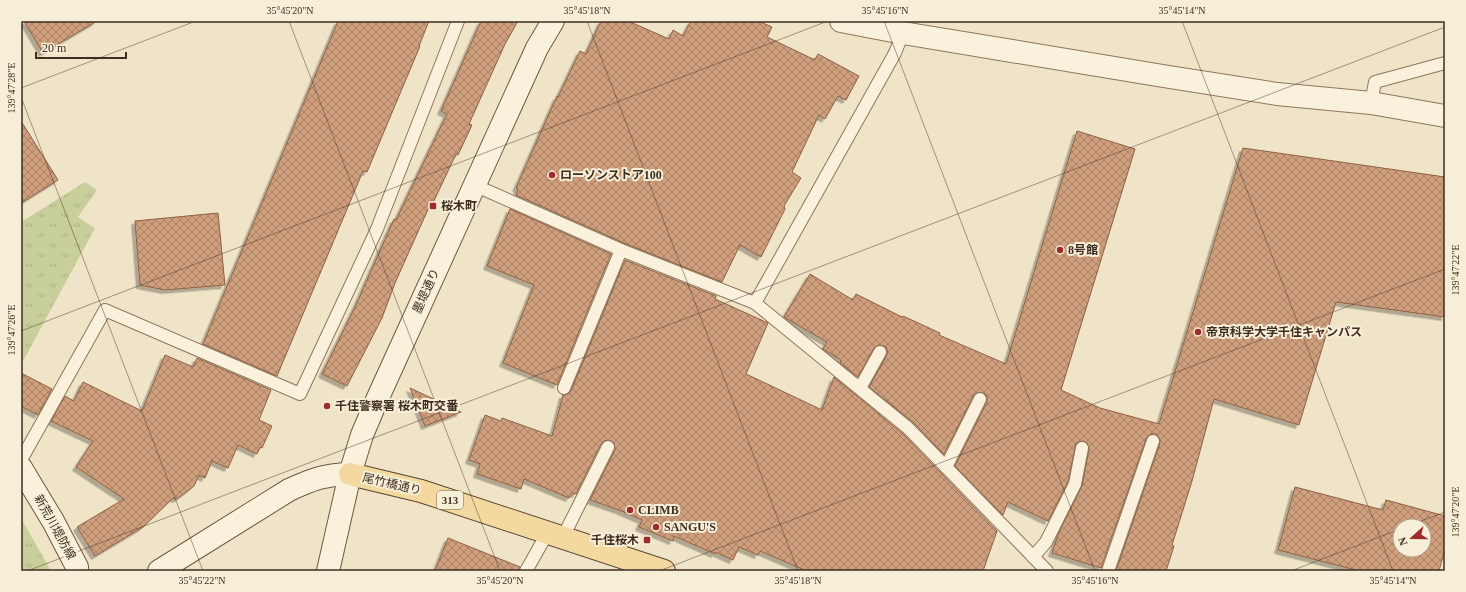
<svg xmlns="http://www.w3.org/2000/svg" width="1466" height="592" font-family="'Times New Roman','Noto Sans JP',serif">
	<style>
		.grass { fill: url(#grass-tufts) }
		.building { fill: url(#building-cross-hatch); stroke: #8d5f41; fill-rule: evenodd; filter: url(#shadow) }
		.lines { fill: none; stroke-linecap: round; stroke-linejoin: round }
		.service-casing { stroke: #8d765c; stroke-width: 14 }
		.minor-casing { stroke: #8d765c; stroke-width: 24 }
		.secondary-casing { stroke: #6f573f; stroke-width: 24 }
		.primary-casing { stroke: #5b4430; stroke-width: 24 }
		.service { stroke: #faf1dc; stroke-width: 12 }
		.minor { stroke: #faf1dc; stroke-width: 22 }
		.secondary { stroke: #faf1dc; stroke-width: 22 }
		.primary { stroke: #f3d9a0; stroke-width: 22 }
		.ticks { fill: none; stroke: #3d2e20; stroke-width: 1; stroke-opacity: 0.45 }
		.poi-dot { fill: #9e2a2b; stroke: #f7eed8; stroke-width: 1.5 }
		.labels { text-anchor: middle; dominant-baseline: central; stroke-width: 4; stroke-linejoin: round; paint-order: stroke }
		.shield { fill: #f7eed8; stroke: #756857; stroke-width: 1 }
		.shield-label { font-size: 11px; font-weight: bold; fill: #3d2e20 }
		.poi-label { font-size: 12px; font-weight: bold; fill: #3d2e20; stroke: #f7eed8; text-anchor: start }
		.street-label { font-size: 12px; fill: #3d2e20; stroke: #f7eed8 }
		.neatline { fill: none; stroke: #3d2e20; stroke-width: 1.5 }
		.ticks-label { font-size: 10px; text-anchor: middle; fill: #3d2e20 }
	</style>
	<defs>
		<pattern id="grass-tufts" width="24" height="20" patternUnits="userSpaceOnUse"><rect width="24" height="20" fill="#c9cf9b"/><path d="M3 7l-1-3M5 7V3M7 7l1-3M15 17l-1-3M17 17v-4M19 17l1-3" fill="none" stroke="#aeb285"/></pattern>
		<pattern id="building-cross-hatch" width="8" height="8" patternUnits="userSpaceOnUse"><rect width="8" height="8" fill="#cf9f7d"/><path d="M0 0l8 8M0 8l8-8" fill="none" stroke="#a98266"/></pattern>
		<filter id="shadow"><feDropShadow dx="-3.5" dy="3.5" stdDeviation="0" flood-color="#0004"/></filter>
	</defs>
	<rect width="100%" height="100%" fill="#f0e4c8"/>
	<!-- grass -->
	<g class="grass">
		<path d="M85,182L97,190L78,217L95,228L21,365V222Z"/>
		<path d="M21,518L51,571H21Z"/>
	</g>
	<!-- building -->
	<g class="building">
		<path d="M24,21H97L43,53Z"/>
		<path d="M338,21H429L419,46H420L367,172L363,171L277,376L203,344Z"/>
		<path d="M481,21H518L505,44L469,124L472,125L458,155L456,154L432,205H430L395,283L382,318L347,386L322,374L356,305L394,219L396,220L447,114L441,111Z"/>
		<path d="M601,21H628L669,39L673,30L683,36L691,21H758L772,27L767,37L815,60L818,54L859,76L846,100L838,96L825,119L819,115L792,172L801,178L784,206L785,209L761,257L740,245L722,282L624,243L516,195L518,189L516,188L557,96L558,97L580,51L586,54Z"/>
		<path d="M21,121L58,180L21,203Z"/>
		<path d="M1077,131L1135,149L1061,390L1100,408L1159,424L1243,148L1445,177V317L1336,302L1299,425L1214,399L1192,481L1172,545L1174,546L1166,571H1116L1160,443V439L1156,434H1151L1146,439L1101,568L1052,553L1059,532L1082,486L1089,449L1087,443L1083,441L1076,443L1068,482L1048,521L1008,502L1003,515L955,466L987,402V398L986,395L980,392L974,395L944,454L913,422L869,387L887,355V348L884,346L879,345L874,348L858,377L840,363L841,360L823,349L827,342L784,317L810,274L853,300L856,294L902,317L903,316L940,333L939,335L1006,364Z"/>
		<path d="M510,209L611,254L557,385L503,363L534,285L487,266Z"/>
		<path d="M218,213L225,285L165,290L140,285L135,221Z"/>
		<path d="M625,260L716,296L715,299L768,323L746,374L822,410L834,377L903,434L997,531L983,571H807L760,551L758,555L739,547L733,560L715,552V554L674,536L673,541L639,527L642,520L619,510L590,500L615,450L614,443L608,440L604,441L601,444L576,494L573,493L569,498L524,479L521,489L477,474L480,464L469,460L485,415L501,421L502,418L552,436L563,395L568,394L571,391Z"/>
		<path d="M165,355L193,367L197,358L271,390L259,420L272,426L262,448L260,447L257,454L238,445L228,468L212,461L205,478L199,475L194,486L177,499L173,498L143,527L95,556L77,527L124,499L76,467L93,441L51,421L65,396L74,401L83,382L142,411Z"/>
		<path d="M21,373L52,389L38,415L21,406Z"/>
		<path d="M410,388L461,412L425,426Z"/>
		<path d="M1295,487L1383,510L1386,500L1445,516V549L1439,571H1360L1278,550ZM1400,526H1424V550H1400Z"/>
		<path d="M448,538L520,567L519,571H435Z"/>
	</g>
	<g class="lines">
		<!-- service casing -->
		<g class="service-casing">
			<g id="service">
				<path d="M1371,103L1375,82L1445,63"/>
				<path d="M474,185L621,250L755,303L908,428L1047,571"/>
				<path d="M755,303L895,53L903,33"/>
				<path d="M564,388L621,250"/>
				<path d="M860,388L880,352"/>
				<path d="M21,460L105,310L300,394L377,229L458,21"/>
				<path d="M946,467L980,399"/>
				<path d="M563,537L608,447"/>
				<path d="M1033,557L1046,542L1075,484L1082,448"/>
				<path d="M526,571L548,532"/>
				<path d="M1108,571L1153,441"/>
			</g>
		</g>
		<!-- minor casing -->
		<g class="minor-casing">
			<path id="minor" d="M841,21L903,33L1163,76L1277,94L1371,103L1445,116"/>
		</g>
		<!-- secondary casing -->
		<g class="secondary-casing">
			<g id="secondary">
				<path d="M21,468L53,521L77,567"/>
				<path d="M159,571L289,490C313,479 323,475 350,474"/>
				<path d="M328,571L350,474L362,435L376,402L537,48L553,21"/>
			</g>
		</g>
		<!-- primary casing -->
		<g class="primary-casing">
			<path id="primary" d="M350,474L421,491L664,571"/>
		</g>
		<!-- service -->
		<use href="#service" class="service"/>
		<!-- minor -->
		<use href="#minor" class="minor"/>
		<!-- secondary -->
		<use href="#secondary" class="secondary"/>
		<!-- primary -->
		<use href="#primary" class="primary"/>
	</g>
	<!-- ticks -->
	<path class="ticks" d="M289,21L500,571M587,21L798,571M884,21L1095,571M1182,21L1393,571M21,88L196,21M21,97L203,571M21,331L828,21M1408,526L1445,512M27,571L1445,27M659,571L1445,269M1291,571L1400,529"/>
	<!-- markers -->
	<g class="poi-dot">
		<circle cx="552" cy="175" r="4"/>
		<rect x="429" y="202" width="8" height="8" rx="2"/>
		<circle cx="1060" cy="250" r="4"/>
		<circle cx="1198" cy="332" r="4"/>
		<circle cx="327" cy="406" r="4"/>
		<circle cx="630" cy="510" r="4"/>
		<circle cx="656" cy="527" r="4"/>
		<rect x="643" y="536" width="8" height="8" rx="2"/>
	</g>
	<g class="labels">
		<!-- shield labels -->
		<rect class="shield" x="437" y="491" width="26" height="18" rx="3"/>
		<g class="shield-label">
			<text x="450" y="500">313</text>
		</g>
		<!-- poi labels -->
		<g class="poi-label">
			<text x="560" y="175">ローソンストア100</text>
			<text x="441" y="206">桜木町</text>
			<text x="1068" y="250">8号館</text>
			<text x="1206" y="332">帝京科学大学千住キャンパス</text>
			<text x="335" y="406">千住警察署 桜木町交番</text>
			<text x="638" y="510">CLIMB</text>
			<text x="664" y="527">SANGU'S</text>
			<text x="639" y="540" text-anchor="end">千住桜木</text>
		</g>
		<!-- street labels -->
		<g class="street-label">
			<text transform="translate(426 291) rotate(-66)">墨堤通り</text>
			<text transform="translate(392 484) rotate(13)">尾竹橋通り</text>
			<text transform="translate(55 527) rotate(61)">新荒川堤防線</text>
		</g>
	</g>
	<!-- border -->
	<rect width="1466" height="592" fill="none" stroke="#f7eed8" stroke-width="44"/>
	<!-- north arrow -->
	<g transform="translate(1412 538) rotate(249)"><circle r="19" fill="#f7eed8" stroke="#ada18e"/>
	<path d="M0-3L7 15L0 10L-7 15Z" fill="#9e2a2b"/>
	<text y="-6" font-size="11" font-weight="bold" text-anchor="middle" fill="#3d2e20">N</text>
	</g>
	<!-- scale -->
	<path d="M36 52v6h90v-6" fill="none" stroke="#3d2e20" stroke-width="2"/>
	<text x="42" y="52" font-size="12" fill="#3d2e20" stroke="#f7eed8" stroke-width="3" paint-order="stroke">20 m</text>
	<rect x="22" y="22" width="1422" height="548" class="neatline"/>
	<g class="ticks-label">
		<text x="290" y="14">35°45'20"N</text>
		<text x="587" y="14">35°45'18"N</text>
		<text x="885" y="14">35°45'16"N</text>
		<text x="1182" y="14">35°45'14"N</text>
		<text transform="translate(11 88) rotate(-90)" y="4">139°47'28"E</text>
		<text transform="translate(1455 270) rotate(-90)" y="4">139°47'22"E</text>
		<text transform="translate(11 330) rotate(-90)" y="4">139°47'26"E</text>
		<text transform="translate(1455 512) rotate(-90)" y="4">139°47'20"E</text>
		<text x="202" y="584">35°45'22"N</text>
		<text x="500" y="584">35°45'20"N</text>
		<text x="798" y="584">35°45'18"N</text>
		<text x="1095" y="584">35°45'16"N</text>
		<text x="1393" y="584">35°45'14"N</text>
	</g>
</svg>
